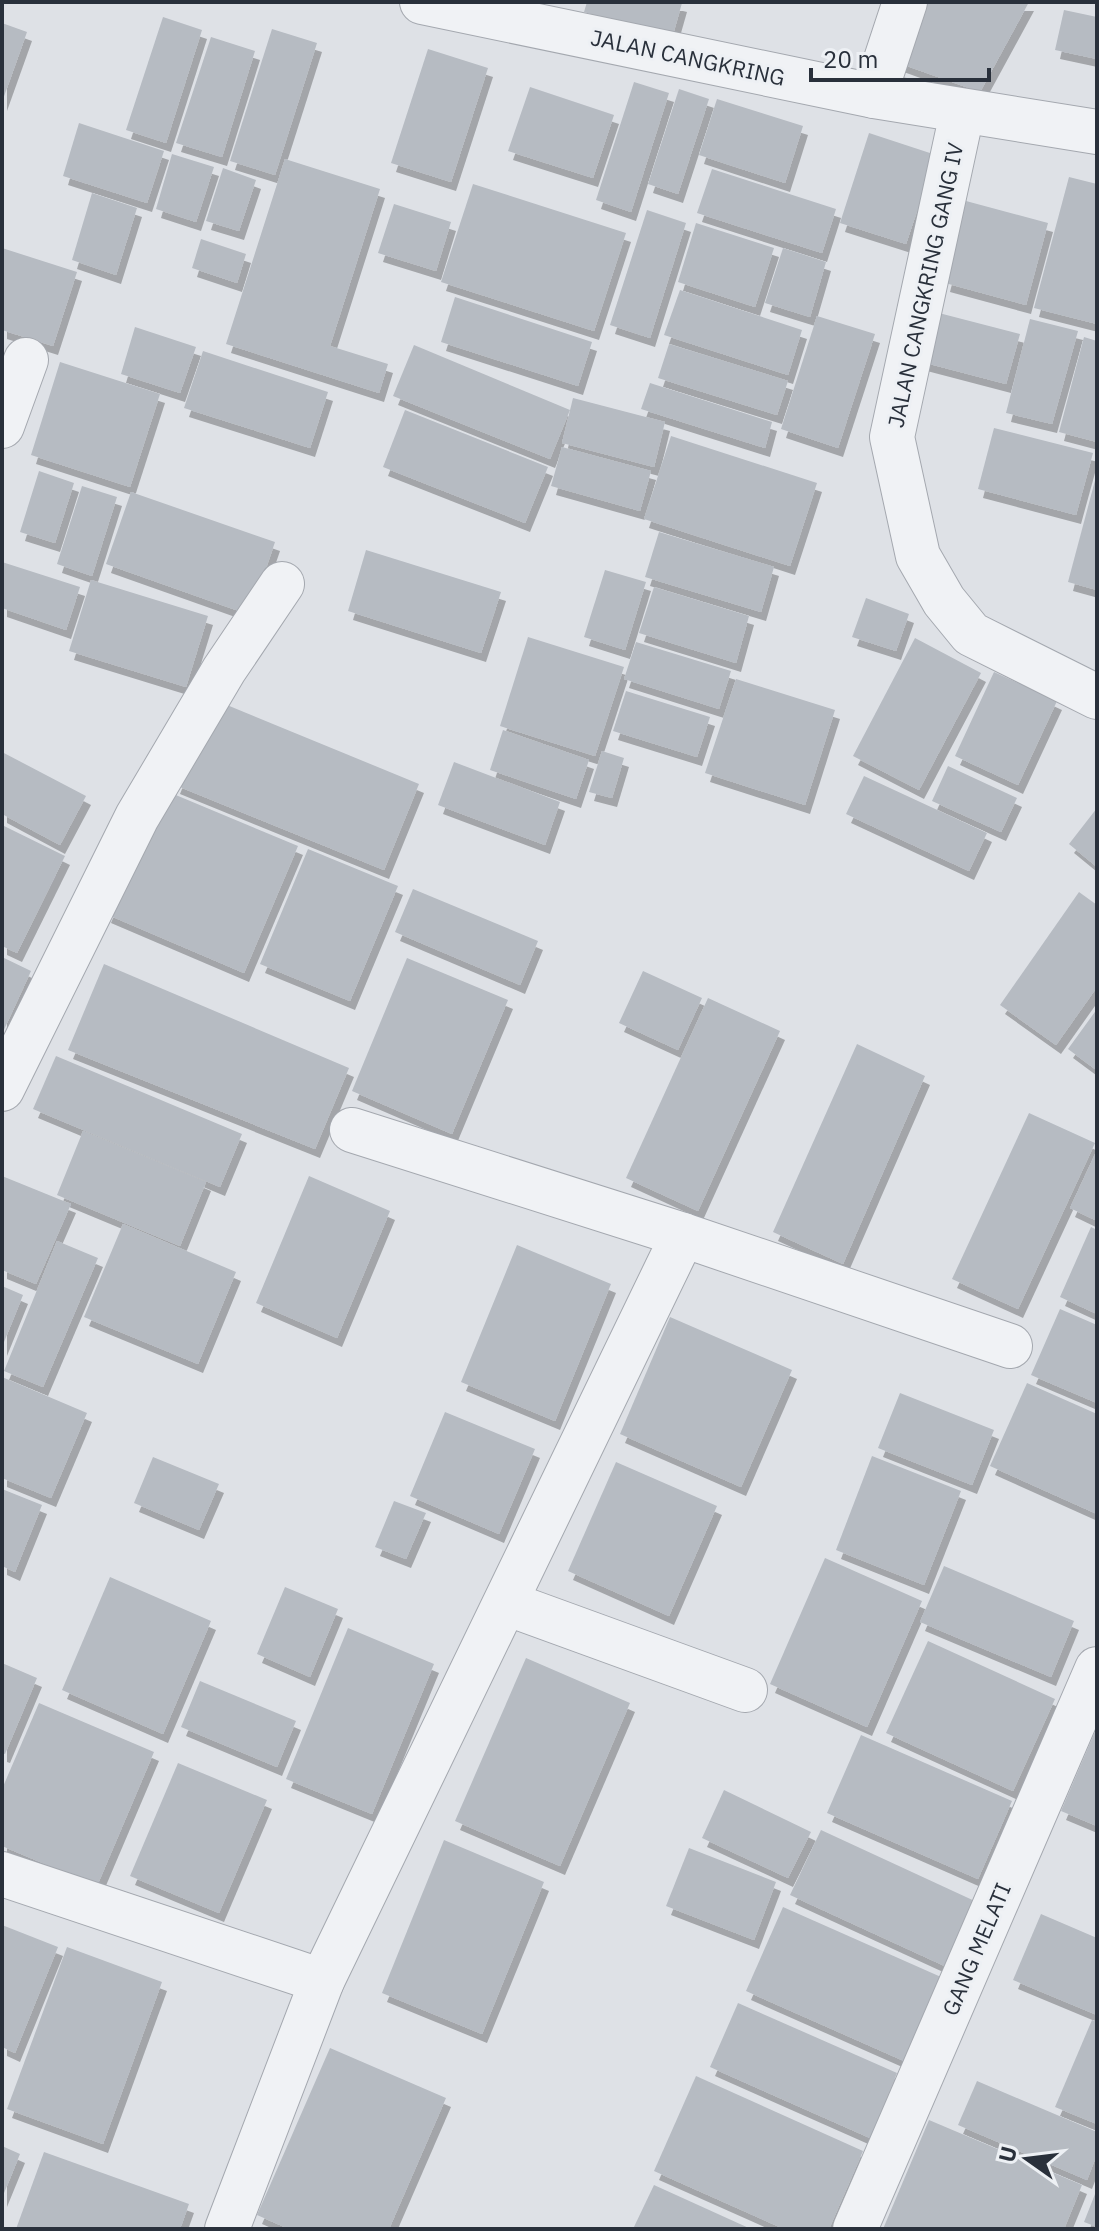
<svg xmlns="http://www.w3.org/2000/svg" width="1099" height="2231" font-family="'IBM Plex Sans',sans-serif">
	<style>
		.building { fill: #b6bbc2; filter: url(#shadow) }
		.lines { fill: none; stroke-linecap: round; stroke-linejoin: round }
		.minor-casing { stroke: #a4a8af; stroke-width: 46 }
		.tertiary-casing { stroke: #a4a8af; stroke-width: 46 }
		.minor { stroke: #f0f2f5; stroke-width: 44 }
		.tertiary { stroke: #f0f2f5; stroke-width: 44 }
		.labels { text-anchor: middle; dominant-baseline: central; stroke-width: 6; stroke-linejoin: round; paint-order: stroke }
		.street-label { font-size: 22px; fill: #29303b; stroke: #edf0f4 }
	</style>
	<defs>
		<filter id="shadow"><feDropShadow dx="5" dy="9" stdDeviation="0" flood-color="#0004"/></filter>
	</defs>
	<rect width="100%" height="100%" fill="#dee1e6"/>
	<!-- building -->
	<g class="building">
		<path d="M587,2H678L682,3L672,38L584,12Z"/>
		<path d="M914,2H1029L980,92L893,61Z"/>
		<path d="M1064,10L1097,17V59L1055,50Z"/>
		<path d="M163,17L202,30L166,143L126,130Z"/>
		<path d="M2,23L27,32L2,102Z"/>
		<path d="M272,29L317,43L275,175L230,161Z"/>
		<path d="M211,37L255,51L222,157L176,143Z"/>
		<path d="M428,49L488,68L451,182L391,163Z"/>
		<path d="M634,82L669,93L631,212L596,200Z"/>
		<path d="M530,87L614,115L593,178L508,151Z"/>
		<path d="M679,89L709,99L678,194L648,184Z"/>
		<path d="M717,99L803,126L785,183L699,155Z"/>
		<path d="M79,123L164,151L147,203L63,176Z"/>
		<path d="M869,133L936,155L906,244L840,223Z"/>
		<path d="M172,154L214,167L196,222L156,209Z"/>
		<path d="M285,159L380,189L330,346L388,364L379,393L226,344Z"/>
		<path d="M223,168L256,180L239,231L206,221Z"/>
		<path d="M712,169L836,209L822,253L697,213Z"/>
		<path d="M1069,177L1097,184V324L1034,308Z"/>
		<path d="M473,184L626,233L594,331L441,282Z"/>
		<path d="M92,193L137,208L116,275L72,260Z"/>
		<path d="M966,201L1048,223L1026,305L945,283Z"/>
		<path d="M394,204L451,222L436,271L378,253Z"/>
		<path d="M647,210L686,223L650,338L610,325Z"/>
		<path d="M696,223L774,248L755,307L678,282Z"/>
		<path d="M201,239L246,254L237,283L192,268Z"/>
		<path d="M2,248L77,272L53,346L2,330Z"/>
		<path d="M783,248L826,262L810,317L765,303Z"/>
		<path d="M680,290L802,330L788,375L664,335Z"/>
		<path d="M455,297L592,342L578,386L441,342Z"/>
		<path d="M935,312L1020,334L1006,384L922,362Z"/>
		<path d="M817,316L875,334L838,448L781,429Z"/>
		<path d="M1030,319L1078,331L1052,424L1006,413Z"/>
		<path d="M135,327L196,347L180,393L121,374Z"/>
		<path d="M1084,337L1097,341V442L1059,432Z"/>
		<path d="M669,344L788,381L777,415L658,378Z"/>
		<path d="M414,345L570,410L550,459L393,396Z"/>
		<path d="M203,351L328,392L310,448L184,408Z"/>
		<path d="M60,362L160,394L130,487L31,455Z"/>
		<path d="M650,383L772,422L765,448L641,409Z"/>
		<path d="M573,398L665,422L654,467L562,443Z"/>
		<path d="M405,410L548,467L525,523L383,467Z"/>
		<path d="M994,428L1093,453L1076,515L978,489Z"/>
		<path d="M671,436L817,483L790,566L644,519Z"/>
		<path d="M562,447L651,471L640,511L551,486Z"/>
		<path d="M39,471L74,483L55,543L20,532Z"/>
		<path d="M1097,473V590L1068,582Z"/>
		<path d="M82,486L117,497L92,576L57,564Z"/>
		<path d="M131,492L275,542L250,615L106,564Z"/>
		<path d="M659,532L774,567L761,612L645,577Z"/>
		<path d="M366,550L501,592L481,653L348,611Z"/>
		<path d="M2,562L80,587L66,630L2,608Z"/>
		<path d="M605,570L646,582L625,650L584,637Z"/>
		<path d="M91,580L208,616L186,687L69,651Z"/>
		<path d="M654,587L749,616L736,663L639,633Z"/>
		<path d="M866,598L909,614L896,651L852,637Z"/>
		<path d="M528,637L624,667L595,756L500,726Z"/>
		<path d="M915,638L981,673L919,790L853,756Z"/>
		<path d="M636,642L731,671L719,709L624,679Z"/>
		<path d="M994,672L1057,701L1018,785L955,756Z"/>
		<path d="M736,679L835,710L805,805L705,773Z"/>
		<path d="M626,691L710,717L697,757L613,731Z"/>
		<path d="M210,698L419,784L384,870L175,785Z"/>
		<path d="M503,730L589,760L576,799L490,770Z"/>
		<path d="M602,751L624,758L612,798L589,792Z"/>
		<path d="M2,752L86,796L60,845L2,814Z"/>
		<path d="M454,762L560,802L545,845L438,805Z"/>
		<path d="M948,766L1017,798L1001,832L932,801Z"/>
		<path d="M864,776L987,833L969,871L846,814Z"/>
		<path d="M159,788L298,846L244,973L106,914Z"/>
		<path d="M1097,808V867L1069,844Z"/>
		<path d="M2,825L65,856L17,953L2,946Z"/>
		<path d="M308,849L398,886L350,1001L260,964Z"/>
		<path d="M413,889L538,941L520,985L395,932Z"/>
		<path d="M1079,892L1097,905V987L1056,1045L1000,1005Z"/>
		<path d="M2,957L31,971L2,1034Z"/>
		<path d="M407,958L508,1000L452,1134L352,1091Z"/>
		<path d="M104,964L349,1068L315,1149L68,1050Z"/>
		<path d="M643,971L702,998L678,1050L619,1023Z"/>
		<path d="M708,998L780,1031L698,1211L626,1178Z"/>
		<path d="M1097,1009V1067L1095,1069L1068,1049Z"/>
		<path d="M857,1044L925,1076L843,1264L773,1232Z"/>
		<path d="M56,1056L242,1134L220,1187L33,1109Z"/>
		<path d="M1029,1113L1095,1143L1018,1309L952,1279Z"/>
		<path d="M83,1131L206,1182L180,1246L57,1195Z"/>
		<path d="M1097,1150V1221L1070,1208Z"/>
		<path d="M2,1176L71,1204L36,1284L2,1270Z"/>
		<path d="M309,1176L390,1211L337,1338L256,1303Z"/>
		<path d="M123,1224L236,1272L198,1364L84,1317Z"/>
		<path d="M1091,1227L1097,1230V1314L1060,1297Z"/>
		<path d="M57,1241L98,1258L43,1387L4,1371Z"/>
		<path d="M517,1245L611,1284L555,1421L461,1382Z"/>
		<path d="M2,1286L23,1295L2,1347Z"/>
		<path d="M1060,1309L1097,1325V1403L1031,1375Z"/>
		<path d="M670,1317L792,1370L741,1487L620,1434Z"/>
		<path d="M2,1377L87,1413L51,1498L2,1478Z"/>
		<path d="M1027,1383L1097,1414V1514L990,1466Z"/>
		<path d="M900,1393L994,1430L972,1485L878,1448Z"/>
		<path d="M445,1412L535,1449L499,1534L410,1496Z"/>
		<path d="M872,1456L961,1491L924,1585L836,1550Z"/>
		<path d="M153,1457L219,1484L199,1530L134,1503Z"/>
		<path d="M616,1462L717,1506L669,1616L568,1571Z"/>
		<path d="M2,1489L42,1505L15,1572L2,1566Z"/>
		<path d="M394,1501L426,1513L406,1559L375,1547Z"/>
		<path d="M825,1558L922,1601L867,1727L770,1684Z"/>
		<path d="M944,1566L1074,1621L1051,1677L920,1622Z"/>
		<path d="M110,1577L211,1621L163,1734L62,1690Z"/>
		<path d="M285,1587L338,1609L310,1677L257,1654Z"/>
		<path d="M348,1628L434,1664L372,1814L286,1779Z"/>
		<path d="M928,1641L1055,1699L1013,1791L886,1733Z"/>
		<path d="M526,1658L630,1703L560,1866L455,1821Z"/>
		<path d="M2,1663L37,1678L5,1754L2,1753Z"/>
		<path d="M200,1681L296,1721L277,1767L181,1727Z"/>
		<path d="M39,1703L154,1752L97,1886L2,1846V1789Z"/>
		<path d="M1097,1727V1826L1061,1811Z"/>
		<path d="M861,1735L1012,1801L978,1879L827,1813Z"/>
		<path d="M178,1763L267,1800L219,1913L130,1876Z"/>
		<path d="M724,1790L811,1832L788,1878L702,1838Z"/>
		<path d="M821,1830L979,1903L949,1968L790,1895Z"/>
		<path d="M444,1840L544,1882L482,2034L382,1993Z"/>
		<path d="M689,1848L776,1882L754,1940L666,1906Z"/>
		<path d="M783,1907L941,1977L904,2061L746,1991Z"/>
		<path d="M1041,1914L1097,1938V2015L1013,1980Z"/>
		<path d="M2,1925L58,1947L15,2053L2,2047Z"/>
		<path d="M67,1947L162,1982L103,2144L7,2109Z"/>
		<path d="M738,2003L897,2073L870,2138L710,2067Z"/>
		<path d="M1092,2020L1097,2022V2124L1055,2107Z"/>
		<path d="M330,2048L446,2098L389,2229H289L257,2215Z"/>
		<path d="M696,2076L863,2151L829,2229H784L654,2171Z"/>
		<path d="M977,2081L1097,2132V2154L1087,2180L958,2125Z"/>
		<path d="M929,2120L1082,2185L1064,2229H883Z"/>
		<path d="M2,2146L20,2154L2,2198Z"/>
		<path d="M44,2152L189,2204L180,2229H16Z"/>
		<path d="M654,2185L751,2229H633Z"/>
		<path d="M1097,2189V2227L1084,2222Z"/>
	</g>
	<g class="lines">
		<!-- minor casing -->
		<g class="minor-casing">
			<g id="minor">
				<path d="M874,96L905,2"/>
				<path d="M962,113L892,437L918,556L944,601L971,634L1097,697"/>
				<path d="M2,426L26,360"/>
				<path d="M2,1089L137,817L224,670L282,584"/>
				<path d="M683,1235L1010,1346"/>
				<path d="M506,1603L745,1690"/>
				<path d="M2,1874L322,1981"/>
				<path d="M227,2229L322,1981L683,1235L352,1130"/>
				<path d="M855,2229L1097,1669"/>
			</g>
		</g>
		<!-- tertiary casing -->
		<g class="tertiary-casing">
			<path id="tertiary" d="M422,2L874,96L1097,132"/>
		</g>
		<!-- minor -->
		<use href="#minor" class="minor"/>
		<!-- tertiary -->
		<use href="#tertiary" class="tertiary"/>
	</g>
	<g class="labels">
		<!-- street labels -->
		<g class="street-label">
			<text transform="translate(688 57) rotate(12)">JALAN CANGKRING</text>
			<text transform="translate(925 285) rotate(-78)">JALAN CANGKRING GANG IV</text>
			<text transform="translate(976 1949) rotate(-67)">GANG MELATI</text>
		</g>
	</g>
	<!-- border -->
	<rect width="1099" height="2231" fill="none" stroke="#29303b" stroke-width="8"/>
	<!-- north arrow -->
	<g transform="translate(1027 2159) rotate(284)" stroke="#edf0f4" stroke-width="6" paint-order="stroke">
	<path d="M0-6L14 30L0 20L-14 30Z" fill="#29303b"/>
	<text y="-12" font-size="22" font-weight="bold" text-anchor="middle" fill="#29303b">U</text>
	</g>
	<!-- scale -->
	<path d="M811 68v12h178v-12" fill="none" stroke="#29303b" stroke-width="4"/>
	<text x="823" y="68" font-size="24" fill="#29303b" stroke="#edf0f4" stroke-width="6" paint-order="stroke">20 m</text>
</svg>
